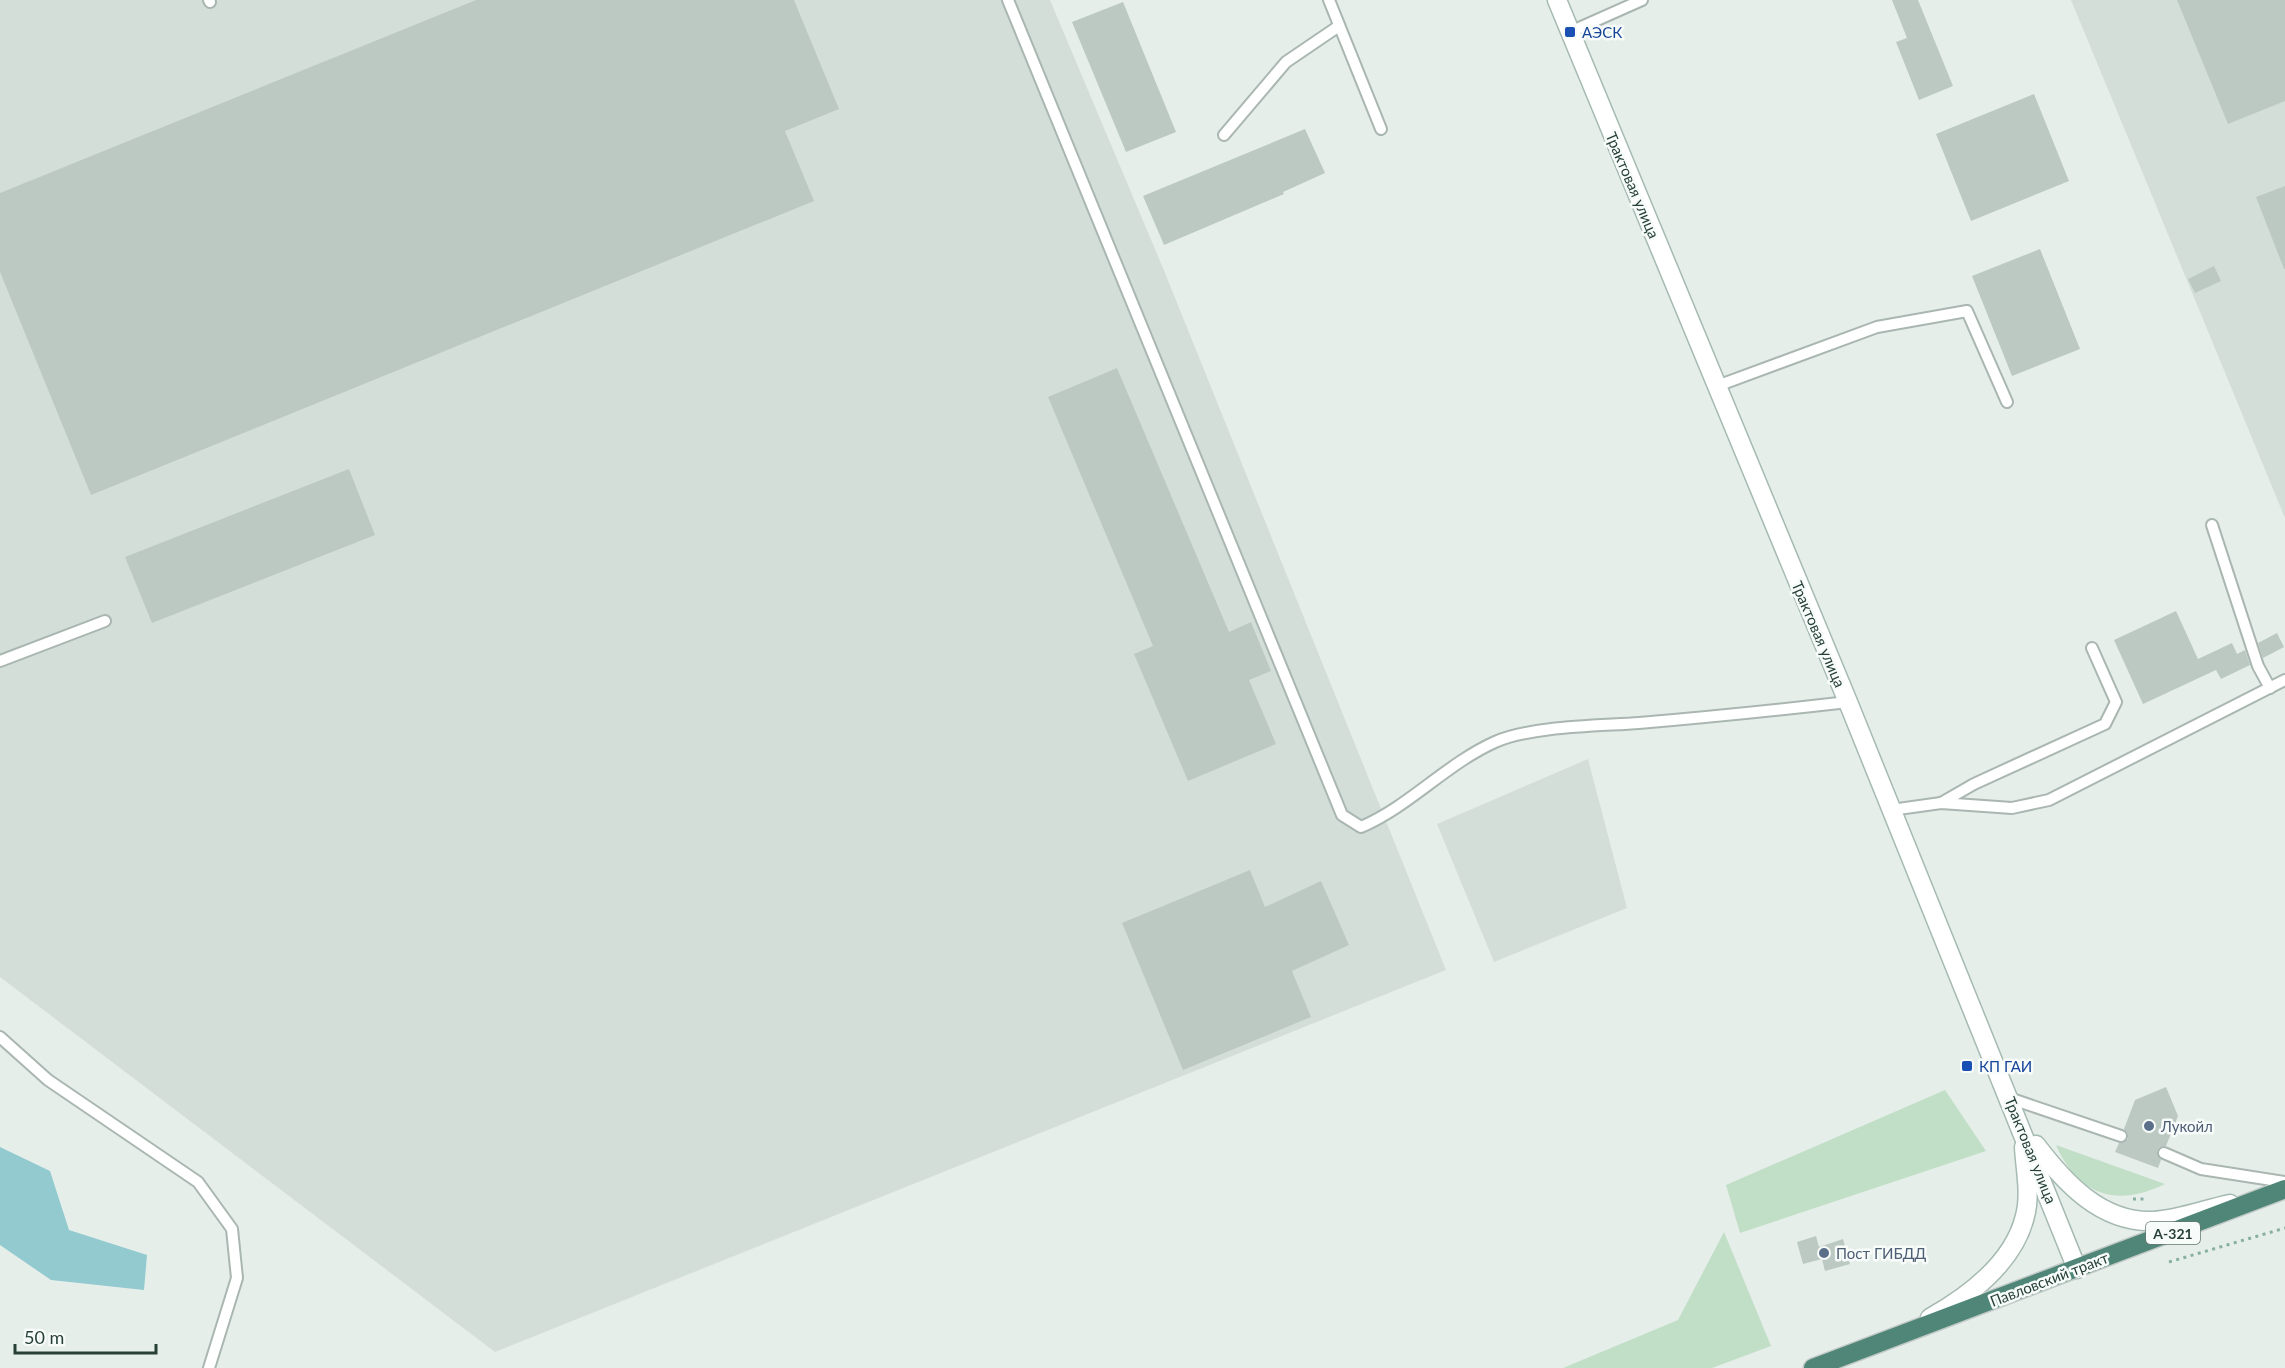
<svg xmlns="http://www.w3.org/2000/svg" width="2285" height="1368" font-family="Lato,sans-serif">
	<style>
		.built { fill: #d4ded9 }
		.green { fill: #c1dec7 }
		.water { fill: #92cad0 }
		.building { fill: #bcc9c3 }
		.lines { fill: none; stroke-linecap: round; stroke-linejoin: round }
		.service-casing { stroke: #a9b6b1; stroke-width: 14 }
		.secondary-casing { stroke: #a5bab2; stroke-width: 21 }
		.trunk-casing { stroke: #c2cac7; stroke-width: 21 }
		.path { stroke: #88b0a2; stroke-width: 3; stroke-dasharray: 3 4.5; stroke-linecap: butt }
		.service { stroke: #fff; stroke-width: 10 }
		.secondary { stroke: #fff; stroke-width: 18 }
		.trunk { stroke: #508678; stroke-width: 18 }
		.transit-dot { fill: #1a4fb4; stroke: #f7fbf9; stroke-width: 2 }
		.service-dot { fill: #5c6f8a; stroke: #f7fbf9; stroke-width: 2 }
		.labels { text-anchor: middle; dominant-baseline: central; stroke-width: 5; stroke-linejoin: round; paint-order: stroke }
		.shield { fill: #f7fbf9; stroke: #657872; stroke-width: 1.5 }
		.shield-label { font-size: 14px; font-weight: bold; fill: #264038 }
		.transit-label { font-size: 15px; fill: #164399; stroke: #f7fbf9; text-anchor: start }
		.street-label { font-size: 15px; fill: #264038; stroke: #f7fbf9 }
		.service-label { font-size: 15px; fill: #4e5e75; stroke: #f7fbf9; text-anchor: start }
	</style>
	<rect width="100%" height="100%" fill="#e6eeea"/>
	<!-- built -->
	<g class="built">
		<path d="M0,0H1050L1163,268L1446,970L495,1352L0,977Z"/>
		<path d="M2071,0H2285V518L2146,181Z"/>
		<path d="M1588,759L1627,908L1494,962L1437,824Z"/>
	</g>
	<!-- green -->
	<g class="green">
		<path d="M1945,1090L1986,1151L1740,1233L1726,1185Z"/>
		<path d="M2056,1145L2165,1184C2116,1208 2078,1195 2056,1145Z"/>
		<path d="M1724,1232L1771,1346L1712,1368H1563L1678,1320Z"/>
	</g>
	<!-- water -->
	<path class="water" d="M0,1147L50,1171L69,1230L147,1255L144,1290L51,1280L0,1245Z"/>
	<!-- building -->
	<g class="building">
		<path d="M476,0H794L839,109L785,131L814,201L91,495L0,272V193Z"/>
		<path d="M1892,0H1918L1953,86L1919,100L1896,42L1907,38Z"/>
		<path d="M2177,0H2285V101L2228,124Z"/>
		<path d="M1123,2L1176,132L1126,152L1072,22Z"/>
		<path d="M2034,94L2069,181L1971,221L1936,134Z"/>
		<path d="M1305,129L1325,173L1283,192L1284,194L1164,245L1143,196Z"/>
		<path d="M2285,186V269H2284L2256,197Z"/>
		<path d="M2040,249L2080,349L2012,376L1972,276Z"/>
		<path d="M2214,266L2221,281L2195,293L2188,279Z"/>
		<path d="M1117,368L1229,632L1251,622L1271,671L1249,680L1276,744L1188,781L1134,654L1153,646L1048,397Z"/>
		<path d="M349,469L375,535L152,623L125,557Z"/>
		<path d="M2176,611L2198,659L2232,643L2237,654L2245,650L2250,665L2221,679L2216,670L2143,704L2114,640Z"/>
		<path d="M2277,633L2284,647L2263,658L2258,643Z"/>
		<path d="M1250,870L1265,907L1321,881L1349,945L1292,971L1311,1017L1183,1070L1122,923Z"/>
		<path d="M2166,1087L2178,1116L2166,1146L2160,1147L2157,1151L2161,1160L2158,1168L2115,1152L2119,1143L2128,1139V1134L2124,1129L2135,1100Z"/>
		<path d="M1816,1236L1819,1247L1843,1239L1850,1264L1825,1271L1822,1259L1803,1264L1797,1242Z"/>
	</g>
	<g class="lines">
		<!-- service casing -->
		<g class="service-casing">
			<g id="service">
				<path d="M209,0L210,2"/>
				<path d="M1008,0L1342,815L1361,827C1410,806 1446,764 1495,742C1531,726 1599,726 1639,723C1709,717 1778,710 1848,702"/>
				<path d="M1329,0L1381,129"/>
				<path d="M1570,32L1642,0"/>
				<path d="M1224,135L1286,62L1339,26"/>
				<path d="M1717,386L1877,327L1967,311L2007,402"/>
				<path d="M2212,525L2258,666L2270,688"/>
				<path d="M0,661L105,621"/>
				<path d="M1941,803L1974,784L2105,724L2116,702L2092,648"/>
				<path d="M1891,810L1941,803L2012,808L2049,800L2285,680"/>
				<path d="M0,1037L48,1080L198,1182L232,1229L237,1278L209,1368"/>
				<path d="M2009,1098L2121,1136"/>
				<path d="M2164,1153L2201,1169L2285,1182"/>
			</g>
		</g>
		<!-- secondary casing -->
		<g class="secondary-casing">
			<g id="secondary">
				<path d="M1557,0L1848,702L2077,1269"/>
				<path d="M2036,1145C2064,1182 2101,1223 2153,1221C2178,1220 2206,1209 2230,1204"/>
				<path d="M1930,1318C1969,1296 2014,1262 2025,1216C2031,1194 2025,1168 2024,1147"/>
			</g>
		</g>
		<!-- trunk casing -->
		<g class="trunk-casing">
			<path id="trunk" d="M1813,1368L2285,1189"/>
		</g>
		<!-- path -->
		<g class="path">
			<path d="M2133,1199H2144"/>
			<path d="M2169,1262L2285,1228"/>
		</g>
		<!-- service -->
		<use href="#service" class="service"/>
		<!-- secondary -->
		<use href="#secondary" class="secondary"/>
		<!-- trunk -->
		<use href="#trunk" class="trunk"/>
	</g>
	<!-- markers -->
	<g class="transit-dot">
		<rect x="1564" y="26" width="12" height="12" rx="3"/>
		<rect x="1961" y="1060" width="12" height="12" rx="3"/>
	</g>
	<g class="service-dot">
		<circle cx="2149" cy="1126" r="6"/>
		<circle cx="1824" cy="1253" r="6"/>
	</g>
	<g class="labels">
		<!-- shield labels -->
		<rect class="shield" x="2146" y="1222" width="54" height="22" rx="4.5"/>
		<g class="shield-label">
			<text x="2173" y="1233">А-321</text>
		</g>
		<!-- transit labels -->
		<g class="transit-label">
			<text x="1582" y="32">АЭСК</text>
			<text x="1979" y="1066">КП ГАИ</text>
		</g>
		<!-- street labels -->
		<g class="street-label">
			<text transform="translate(1633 185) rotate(67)">Трактовая улица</text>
			<text transform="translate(1819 634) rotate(67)">Трактовая улица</text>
			<text transform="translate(2031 1150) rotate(68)">Трактовая улица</text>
			<text transform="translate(2049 1279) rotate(-21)">Павловский тракт</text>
		</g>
		<!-- service labels -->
		<g class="service-label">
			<text x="2161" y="1126">Лукойл</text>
			<text x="1836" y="1253">Пост ГИБДД</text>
		</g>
	</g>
	<!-- scale -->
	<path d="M15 1344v9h141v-9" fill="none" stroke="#264038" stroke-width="3"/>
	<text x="24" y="1344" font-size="18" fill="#264038" stroke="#f7fbf9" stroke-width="4.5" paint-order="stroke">50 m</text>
</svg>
